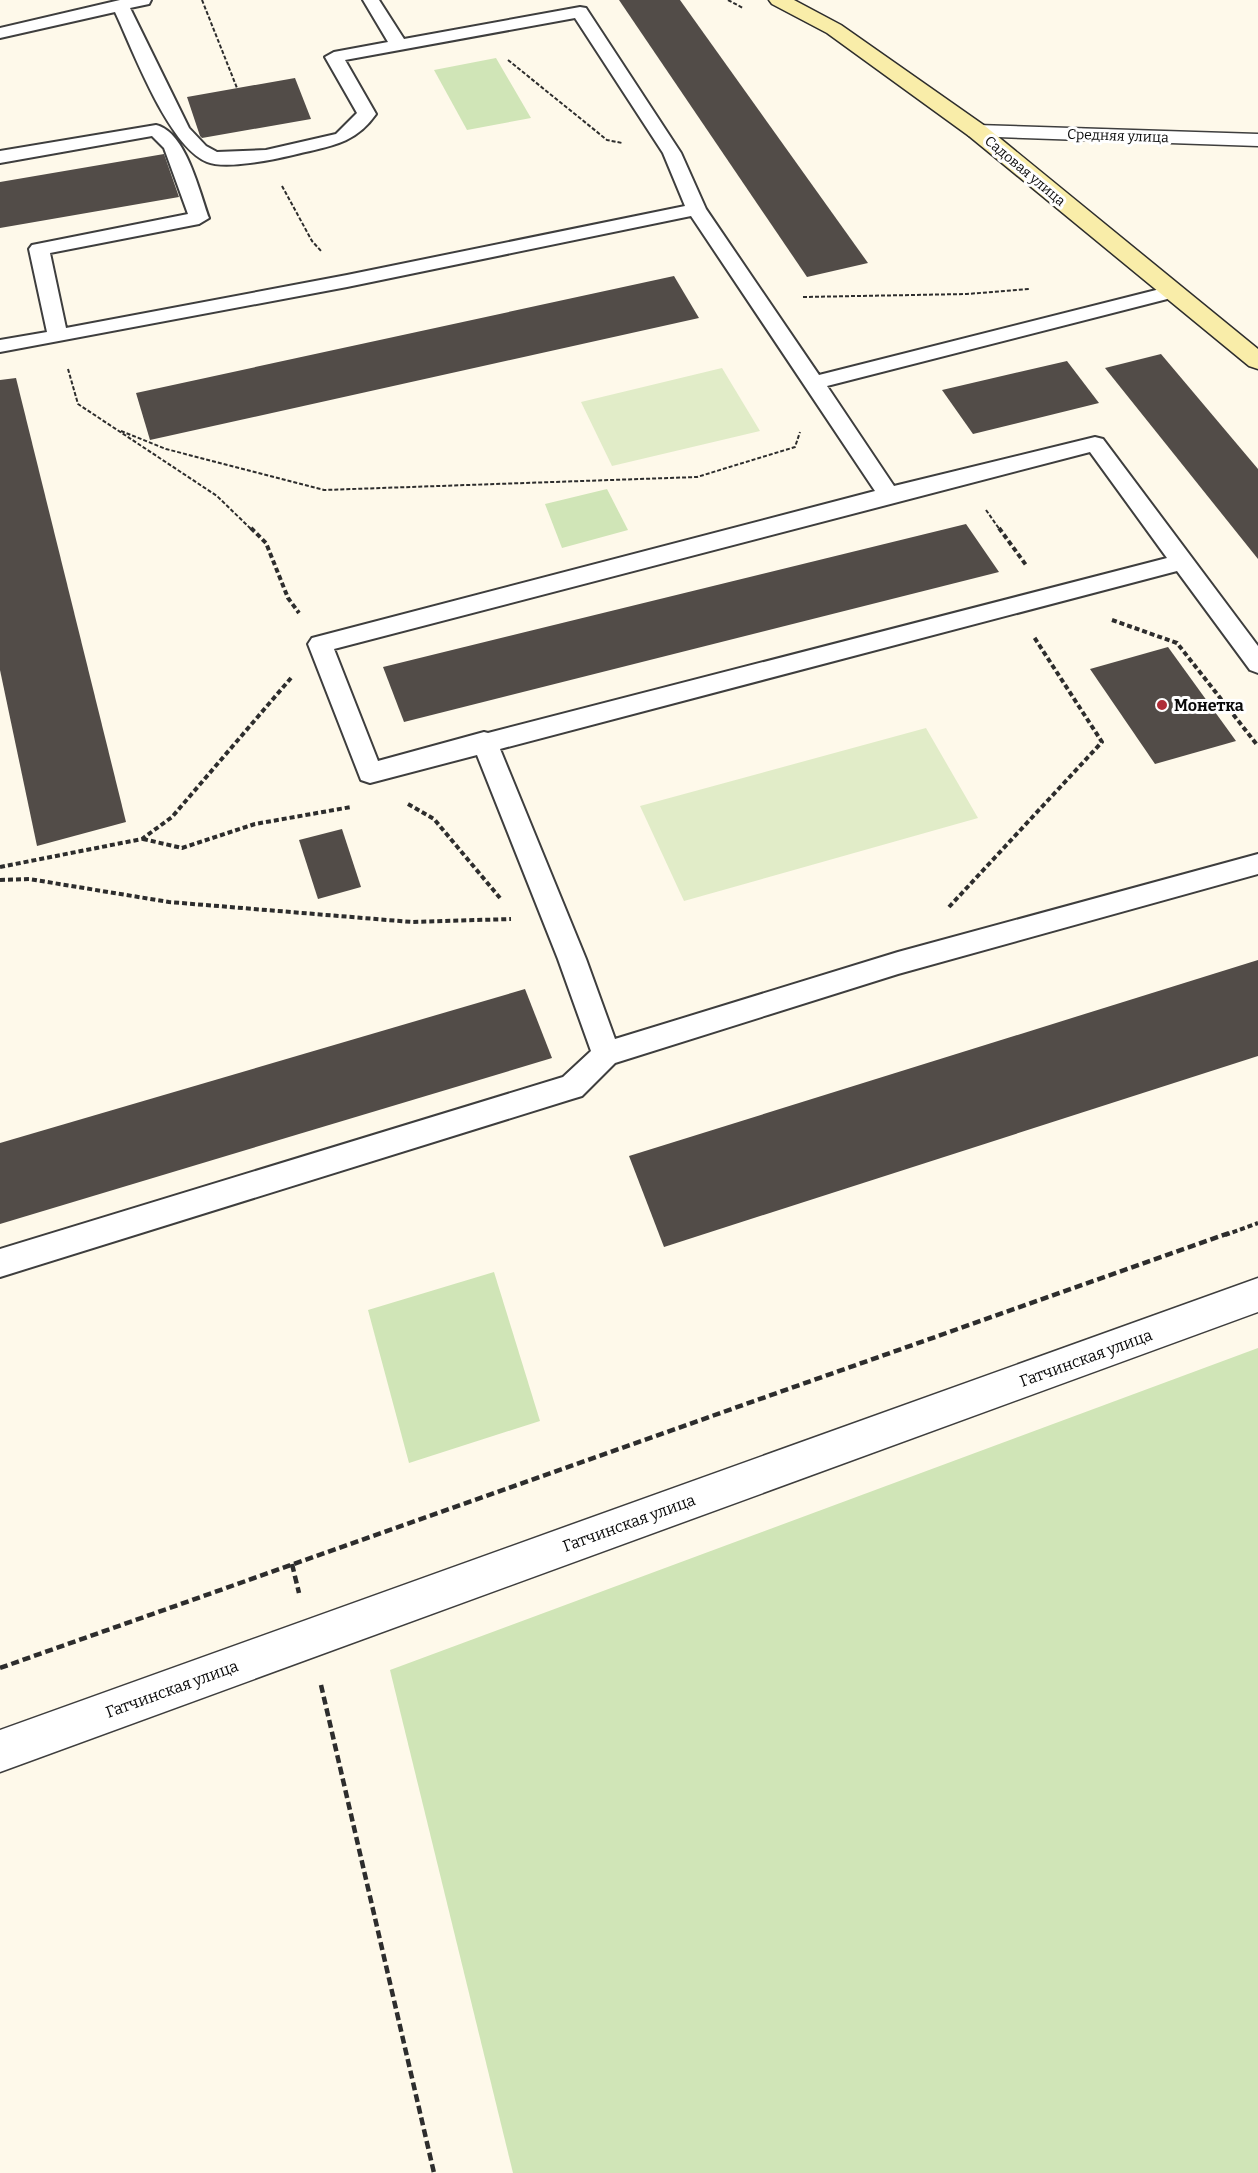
<svg xmlns="http://www.w3.org/2000/svg" width="1258" height="2173" font-family="Bitter,serif">
	<style>
		.green { fill: #d0e5b7 }
		.pitch { fill: #e1ecc8 }
		.building { fill: #524c48 }
		.lines { fill: none; stroke-linecap: round; stroke-linejoin: round }
		.service-casing { stroke: #3e3e3e; stroke-width: 4 }
		.minor-casing { stroke: #3e3e3e; stroke-width: 3 }
		.tertiary-casing { stroke: #3e3e3e; stroke-width: 3 }
		.secondary-casing { stroke: #2d2d2d; stroke-width: 3 }
		.path-far2 { stroke: #2d2d2d; stroke-width: 2; stroke-dasharray: 4 2; stroke-linecap: butt }
		.path-far1 { stroke: #2d2d2d; stroke-width: 4; stroke-dasharray: 5 3; stroke-linecap: butt }
		.path { stroke: #2d2d2d; stroke-width: 4.5; stroke-dasharray: 8 4; stroke-linecap: butt }
		.service { fill: #fff; fill-rule: evenodd }
		.minor { fill: #fff; fill-rule: evenodd }
		.tertiary { fill: #fff; fill-rule: evenodd }
		.secondary { fill: #f9eda9; fill-rule: evenodd }
		.poi-dot { fill: #af2e38; stroke: #fff; stroke-width: 2 }
		.labels { text-anchor: middle; dominant-baseline: central; stroke-width: 6; stroke-linejoin: round; paint-order: stroke }
		.far-street-label { font-size: 14px; fill: #0b0b0b; stroke: #fff }
		.poi-label { font-size: 16px; font-weight: bold; fill: #0b0b0b; stroke: #fff; text-anchor: start }
		.street-label { font-size: 16px; fill: #0b0b0b; stroke: #fff }
	</style>
	<rect width="100%" height="100%" fill="#fef9ea"/>
	<!-- green -->
	<g class="green">
		<path d="M496,58L531,118L467,130L434,70Z"/>
		<path d="M607,489L628,530L562,548L545,504Z"/>
		<path d="M494,1272L540,1421L409,1463L368,1310Z"/>
		<path d="M1258,1348V2173H513L390,1670Z"/>
	</g>
	<!-- pitch -->
	<g class="pitch">
		<path d="M722,368L760,431L612,466L581,402Z"/>
		<path d="M926,728L978,818L684,901L640,806Z"/>
	</g>
	<!-- building -->
	<g class="building">
		<path d="M619,0H680L868,263L807,277Z"/>
		<path d="M295,78L311,119L202,138L200,136L187,97Z"/>
		<path d="M164,154L179,197L0,228V182Z"/>
		<path d="M674,276L699,318L150,440L136,393Z"/>
		<path d="M1161,354L1258,469V559L1105,368Z"/>
		<path d="M1067,361L1099,403L973,434L942,390Z"/>
		<path d="M16,378L126,822L37,846L0,670V380Z"/>
		<path d="M966,524L999,572L404,722L383,667Z"/>
		<path d="M1168,647L1236,741L1155,764L1090,669Z"/>
		<path d="M342,829L361,887L318,899L299,840Z"/>
		<path d="M1258,960V1056L664,1247L629,1156Z"/>
		<path d="M525,989L552,1058L0,1224V1143Z"/>
	</g>
	<g class="lines">
		<!-- service casing -->
		<g class="service-casing">
			<path id="service" d="M120,0H151L149,4L130,8L189,128L206,146L217,152L266,150L336,134L357,113L325,57L334,52L388,42L363,0H379L404,39L580,7L586,8L681,153L706,209L819,375L1172,286L1179,288L1182,292L1179,296L827,386L894,486L1095,437L1103,439L1258,646V673L1250,670L1177,571L500,749L586,959L615,1039L898,952L1258,854V874L898,974L615,1063L582,1096L572,1099L0,1277V1249L563,1077L591,1051L558,959L477,755L370,783L361,780L308,644L312,638L875,491L691,216L347,287L0,352V340L47,332L29,249L32,245L188,214L164,148L152,136L0,163V151L156,125C186,132 199,191 209,218L199,224L50,253L66,328L347,275L685,206L663,153L575,18L345,60L376,114C355,144 330,146 297,154C277,159 226,170 207,162C168,146 133,50 115,12L0,38V28ZM1090,452L1167,558L488,733L484,732L378,761L334,649Z"/>
		</g>
		<!-- minor casing -->
		<g class="minor-casing">
			<path id="minor" d="M977,125L1258,134V146L969,136L966,131L969,126Z"/>
		</g>
		<!-- tertiary casing -->
		<g class="tertiary-casing">
			<path id="tertiary" d="M1258,1278V1312L0,1772V1730Z"/>
		</g>
		<!-- secondary casing -->
		<g class="secondary-casing">
			<path id="secondary" d="M769,0H794L841,25L985,126L1258,349V369L1249,366L969,136L827,33L772,4Z"/>
		</g>
		<!-- path-far2 -->
		<g class="path-far2">
			<path d="M202,0L237,88"/>
			<path d="M728,0L743,8"/>
			<path d="M508,60L607,140L622,143"/>
			<path d="M282,186L312,241L321,251"/>
			<path d="M803,297L967,294L1029,289"/>
			<path d="M68,369L78,404L217,496L252,530"/>
			<path d="M121,431L166,449L324,490L697,477L795,447L800,432"/>
			<path d="M986,510L1000,530"/>
		</g>
		<!-- path-far1 -->
		<g class="path-far1">
			<path d="M251,528L266,543L288,598L299,613"/>
			<path d="M999,528L1026,565"/>
			<path d="M1112,620L1177,643L1258,746"/>
			<path d="M408,804L434,819L500,898"/>
			<path d="M143,839L182,848L255,824L351,807"/>
			<path d="M0,867L142,839L172,817L291,678"/>
			<path d="M0,880L29,879L169,902L412,922L511,919"/>
			<path d="M949,907L1102,742L1034,637"/>
			<path d="M1225,1235L1258,1223"/>
		</g>
		<!-- path -->
		<g class="path">
			<path d="M292,1564L299,1593"/>
			<path d="M0,1668L1229,1233"/>
			<path d="M321,1685L434,2173"/>
		</g>
		<!-- service -->
		<use href="#service" class="service"/>
		<!-- minor -->
		<use href="#minor" class="minor"/>
		<!-- tertiary -->
		<use href="#tertiary" class="tertiary"/>
		<!-- secondary -->
		<use href="#secondary" class="secondary"/>
	</g>
	<!-- markers -->
	<circle class="poi-dot" cx="1162" cy="705" r="6"/>
	<g class="labels">
		<!-- far-street labels -->
		<g class="far-street-label">
			<text transform="translate(1118 136) rotate(2)">Средняя улица</text>
			<text transform="translate(1025 171) rotate(40)">Садовая улица</text>
		</g>
		<!-- poi labels -->
		<g class="poi-label">
			<text x="1174" y="705">Монетка</text>
		</g>
		<!-- street labels -->
		<g class="street-label">
			<text transform="translate(1086 1358) rotate(-20)">Гатчинская улица</text>
			<text transform="translate(629 1523) rotate(-20)">Гатчинская улица</text>
			<text transform="translate(172 1689) rotate(-20)">Гатчинская улица</text>
		</g>
	</g>
</svg>
